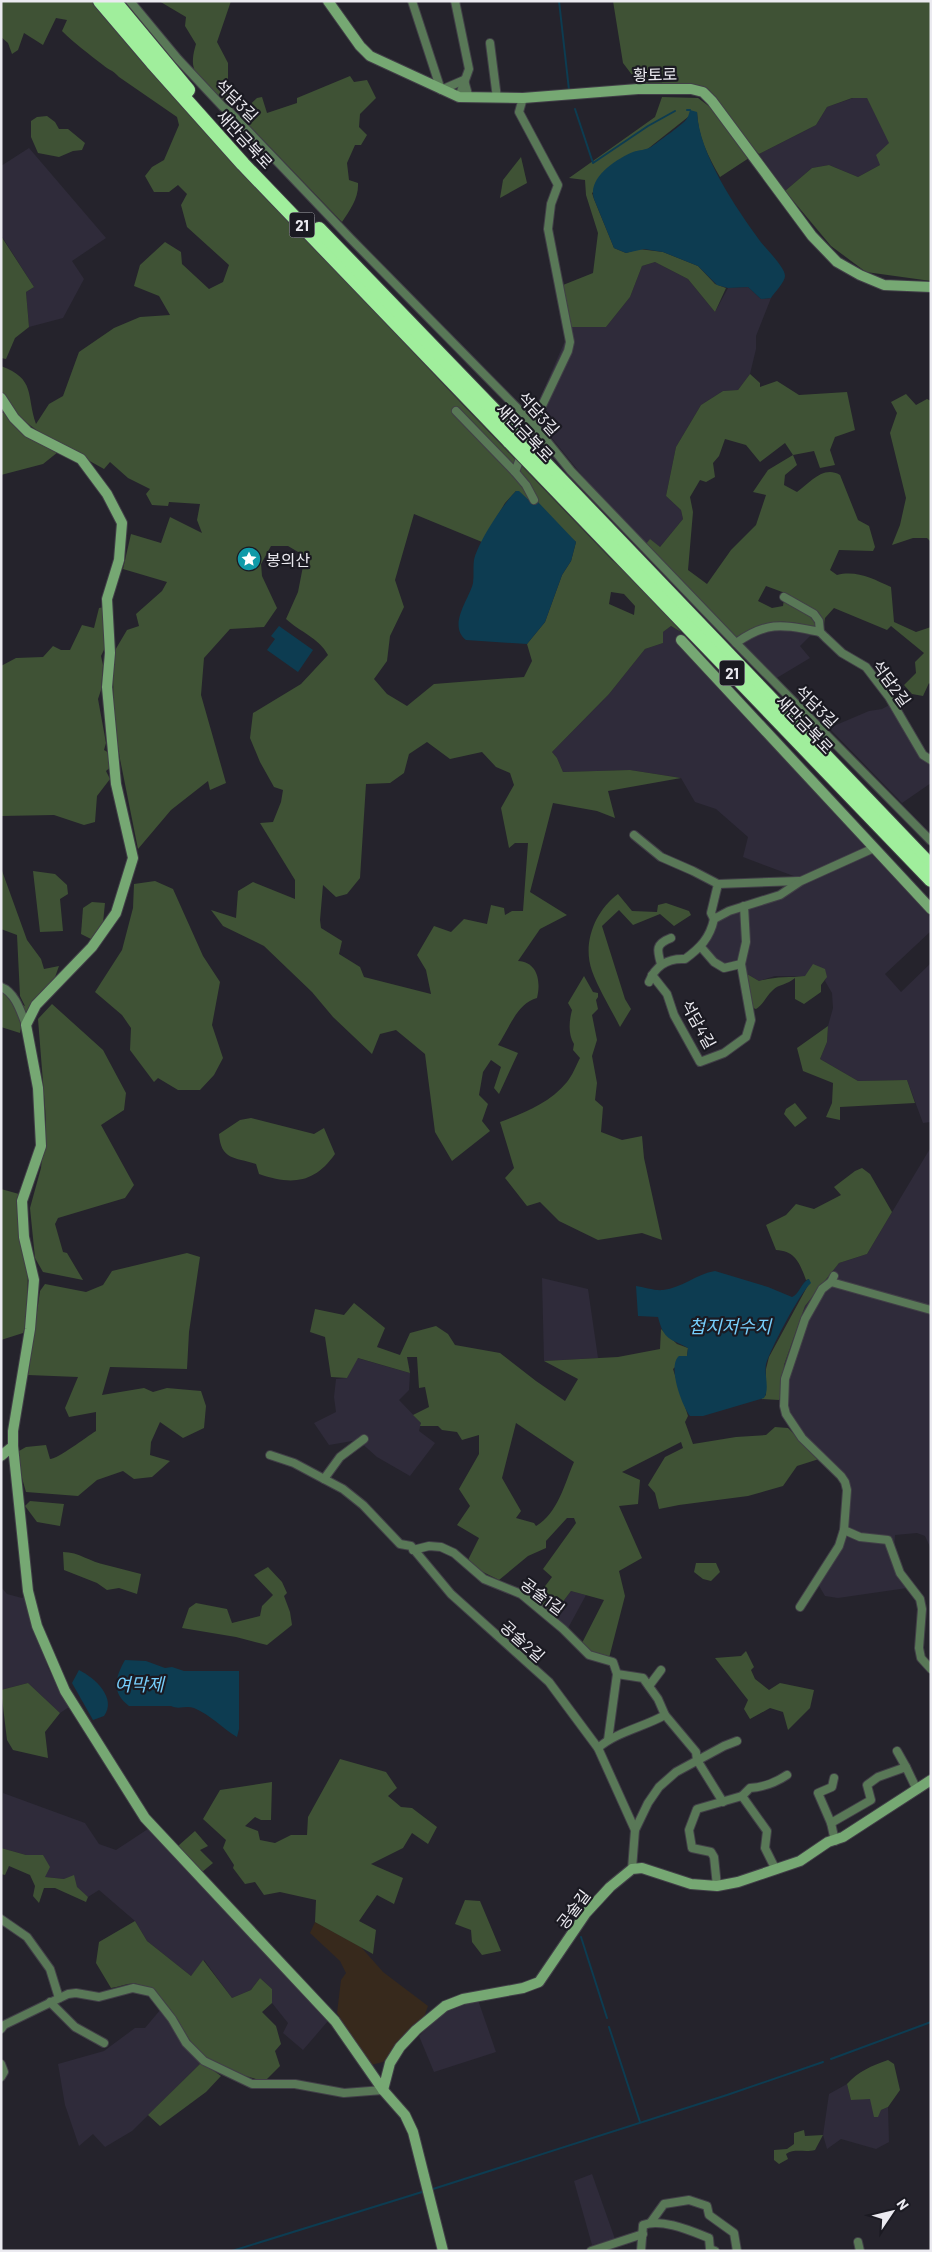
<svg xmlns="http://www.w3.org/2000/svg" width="932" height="2252" font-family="Barlow,'Noto Sans KR',sans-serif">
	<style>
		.commercial { fill: #37291c }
		.built { fill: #2f2b3a }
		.green { fill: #3f5235; fill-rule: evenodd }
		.water { fill: #0d3c51 }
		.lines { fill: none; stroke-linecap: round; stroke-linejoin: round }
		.stream { stroke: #0d3c51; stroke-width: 2 }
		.street-casing { stroke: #413f47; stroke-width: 10 }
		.secondary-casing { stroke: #413f47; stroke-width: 12 }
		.highway-casing { stroke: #413f47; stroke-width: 16 }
		.street { stroke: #597857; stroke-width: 8 }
		.secondary { stroke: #76a873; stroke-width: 10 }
		.highway { stroke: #a0ee9c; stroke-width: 14 }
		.highway-bridge-casing { stroke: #413f47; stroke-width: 16; stroke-linecap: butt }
		.highway-bridge { stroke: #a0ee9c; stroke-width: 14 }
		.labels { text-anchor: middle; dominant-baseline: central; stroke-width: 4.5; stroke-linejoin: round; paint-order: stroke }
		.shield { fill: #1b1a22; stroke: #adacb2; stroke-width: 1 }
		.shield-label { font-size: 15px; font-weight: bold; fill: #ebeaf0 }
		.street-label { font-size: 16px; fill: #ebeaf0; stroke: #1b1a22 }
		.poi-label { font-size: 16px; fill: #ebeaf0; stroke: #1b1a22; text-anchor: start }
		.water-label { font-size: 18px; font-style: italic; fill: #76cefb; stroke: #1b1a22 }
	</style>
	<rect width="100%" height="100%" fill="#25232c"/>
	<!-- commercial -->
	<path class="commercial" d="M315,1922L361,1947L383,1972L428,2006L424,2017L383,2062L371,2065L337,2013L341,1980L346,1973L340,1961L310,1933Z"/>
	<!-- built -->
	<g class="built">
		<path d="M853,98H867L890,143L880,165L858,177L829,165L812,168L785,191L759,154L816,125L827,107Z"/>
		<path d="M29,148L106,238L72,261L84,279L63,318L29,327L26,292L34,287L1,235V166Z"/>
		<path d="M655,262L688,279L715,312L728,288L748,287L761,299L771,298L756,336V349L750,374L738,390L723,391L701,405L676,447L666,496L681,510L683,519L660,547L646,544L585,479L542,426L534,412L571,327H606L630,297L642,266Z"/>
		<path d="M671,626L681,632L931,917V931L885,974L901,992L931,963V1122L923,1123L907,1080L858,1081L820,1059L827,1042L828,1026L833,1008L832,993L825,981L826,977L775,976L759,981L747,974L739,962L725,966L713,964L700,946L715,914L778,892L799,878L743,857L748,837L716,809L695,802L681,778L630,770L563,772L557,758L552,752L609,694L645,649L663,643V632Z"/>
		<path d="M773,628L811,635L800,646L810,658L775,679L740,644L745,639Z"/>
		<path d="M891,704L901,724L931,766V783L902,803L829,728L869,711L882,709Z"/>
		<path d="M931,1147V1549L925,1536L917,1533L895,1535L894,1552L904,1573L914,1587L838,1598L825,1596L818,1584L820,1573L840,1532L844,1482L836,1467L796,1426L782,1396L784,1365L805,1306L839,1263L867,1254Z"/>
		<path d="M542,1278L588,1289L598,1358L544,1361Z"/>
		<path d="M357,1358L410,1373L409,1390L399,1400L421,1423L419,1431L435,1443L410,1476L377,1457L358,1440L329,1445L314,1423L336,1412L334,1397L336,1379L347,1378Z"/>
		<path d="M1,1587L7,1594L22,1598L27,1596L48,1668L69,1707L60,1713L28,1683L1,1690Z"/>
		<path d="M571,1591L586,1595L567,1630L552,1616Z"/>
		<path d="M3,1793L85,1823L99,1844L116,1850L157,1823L232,1905L328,2021L303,2050L283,2033L288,2023L272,2003V1989L260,1978L251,1990L232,1998L204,1960L191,1976L147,1941L135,1921L99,1890L88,1897L64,1879L45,1877L43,1855H26L1,1848Z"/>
		<path d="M478,2000L496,2052L434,2072L419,2036L448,2009Z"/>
		<path d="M161,2009L202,2062L132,2131L105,2147L93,2134L79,2146L65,2105L58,2064L104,2051L135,2028H145Z"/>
		<path d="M847,2084L851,2100L870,2098L881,2110L888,2107L889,2142L876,2149L841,2139L827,2149L823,2135L829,2094Z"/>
		<path d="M592,2174L615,2239L592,2245L574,2181Z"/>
	</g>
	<!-- green -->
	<g class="green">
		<path d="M1,1H92L210,137L462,404L612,560L641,584L681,632L671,626L663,632V643L645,649L609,694L552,752L557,758L563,772L630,770L681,778L608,791L615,818L597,811L553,803L530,892L567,915L540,929L518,961C538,962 541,982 537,998C517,1003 509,1029 498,1045L518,1053L499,1094L494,1088L501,1067L491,1060L483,1072L479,1095L488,1104L482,1121L490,1131L452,1161L435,1132L425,1054L396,1030L380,1034L372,1054L333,1017L312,992L264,946L223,926L211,910L236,918L238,891L253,882L295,899V880L260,823L273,822L281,802L283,790L274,787L260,762L250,738L253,713L301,684L328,655C319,638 300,632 286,619L298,592L305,556L288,546H271L261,564L262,576L277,608L264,627L230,629L204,658L201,695L226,783L210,790L208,781L171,810L138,849L120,759L106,771L110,779L97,796L95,822L84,825L54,815L1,816V666L16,658L43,657L53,646L61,650H70L82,625L94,628L99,608L104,607L113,631L101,656L103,665L101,690L98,699L106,743L104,750L120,759L114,722L113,677L114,652L127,630L139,626L136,614L162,591L167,582L123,569L131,534L161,543L170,517L202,533L197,520L200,504L169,502L168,506L152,505L146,494L150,489L128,478L110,462L104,469L43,435L23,420L19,428L58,452L43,464L1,475V401L3,406L2,413L12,410L1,390V366C36,379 26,395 36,424L49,404L63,396L79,352L114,328L140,317L170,315L159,296L134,286L140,265L165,242L181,252L182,264L209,289L223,282L229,265L187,227L181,205L187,194L178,185L169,192H154L145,176L152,167L164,160L179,125L177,117L119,77C112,69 108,70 103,65C89,54 75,44 62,31L67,20L56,18L43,45L24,33L18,50L12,54L8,43L1,37ZM516,491L576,542L571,561L562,575L545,622L527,644L532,661L524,677L434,684L407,706L387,694L374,679L387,661L390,636L404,607L395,580L414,514L482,542L505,503ZM611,592L624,594L635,606L634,615L609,604ZM427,742L450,759L482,752L496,767L510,773L514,785L501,808L509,848L515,843H528L523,911H512L505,915L504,908L491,905L487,924L464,919L451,932L434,926L417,955L426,970L431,994L364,977L360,967L339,954L342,941L321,928L320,920L323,885L336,897L347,894L360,878L366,784L390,783L404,773L409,754Z"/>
		<path d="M159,1H231L217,42L228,63V106C221,103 216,97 210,90C194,74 189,67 196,44L185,26L186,17Z"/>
		<path d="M613,1H931V281L866,272L831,246L785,191L812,168L829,165L858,177L880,165L876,155L889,143L867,98H852L827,107L816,125L759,154L691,83L639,84L623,63Z"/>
		<path d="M350,76L354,82L367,80L376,98L360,114L359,127L367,135L361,145H355L347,163L349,180L358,183C359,198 350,210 342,222L239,115L248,114L245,109L257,98L262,97L267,113L297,103V98Z"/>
		<path d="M662,97L698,98L710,107L749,158L720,177C708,156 698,137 697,112L688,117L592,193L594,199L614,248L626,253L639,249L663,252L698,266L715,284L726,288L715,312L688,279L655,262L642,266L630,297L606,327H571L563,285L593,273L598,233L586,195L585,180L569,178L655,117Z"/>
		<path d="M47,116L55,122L59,129H68L85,143L82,150L73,151L59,157L38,153L31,137V121L37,117Z"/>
		<path d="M521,157L527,183L500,198L503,180Z"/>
		<path d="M1,236L34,287L26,292L29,327L15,338L6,359L1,358Z"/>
		<path d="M750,374L760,383V387L777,381L799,395L847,392L855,430L835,437L830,450L835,465L820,468L814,451L793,455L797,465L785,475L784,485L797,492C810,483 823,465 840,475L858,520L869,526L875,547L873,551L839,550L830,570L837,575C857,570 873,579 891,587L894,622L916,632L931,627V685L929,683L923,696L912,694L904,685L916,673L915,662L924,653L891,626L887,630L834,608L825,618L823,632C807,623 782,619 765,624C755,627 745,634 736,638L724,624L646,544L650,539L660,547L683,519L681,510L666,496L676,447L701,405L723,391L738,390ZM725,439L746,445L760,462L785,443L793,455L768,470L753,492L766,495L756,525L731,550L707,584L688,570L693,512L690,497L700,480L706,482L715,477L713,463L719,456ZM766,586L785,593L783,606L772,608L758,601Z"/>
		<path d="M906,394L916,405L927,399L931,401V542L927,538H913L892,545L900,525L906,498L890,433L897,413L891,402Z"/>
		<path d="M1,868L27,940L41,959L44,969L59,966L53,983L30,1013L24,1014L20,1033L1,1027V990L9,999L25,1006L20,996L17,935L1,929Z"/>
		<path d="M33,871L55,874L67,885L68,894L60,899L63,931L40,932Z"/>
		<path d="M155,881L173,889L203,956L220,982L212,1025L223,1058L214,1075L200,1090H178L158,1078L154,1082L130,1050L131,1028L122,1015L95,992L122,950L133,908L134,884Z"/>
		<path d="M618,894L632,911L657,912L658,905L666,903L689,911L691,915L674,926L660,914L633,925L619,910L602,926L625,999L631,1009L620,1027C611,1009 599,990 592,971C582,943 595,911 618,894Z"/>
		<path d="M92,902L105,903L103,923L93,940L81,934L83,908Z"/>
		<path d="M813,964L825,969L827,977L821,985V992L804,1004L795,999V978C787,985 779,984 773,990C766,996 764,1004 756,1009L753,1008L747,974L759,981C777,976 788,978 805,976Z"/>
		<path d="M584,976L593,992L598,993V997L596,1000L598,1009L592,1015L597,1040L592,1056L597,1083L595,1100L603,1107L601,1132L622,1140L642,1136L644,1158L662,1240L642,1233L598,1240L559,1221L540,1202L527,1206L505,1178L514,1168L500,1122C524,1113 550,1103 567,1082C572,1076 576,1066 580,1058L573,1050L574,1044C568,1034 569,1021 572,1010L568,1003Z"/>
		<path d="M52,1004L103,1050L126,1093L124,1110L101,1125L134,1185L125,1198L58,1218L55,1224L63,1252L67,1253L83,1280L43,1272L35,1258L30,1208L41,1168L46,1120L38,1019Z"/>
		<path d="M828,1026L827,1042L820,1059L858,1081L907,1080L915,1103L840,1107V1120L826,1117L832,1103L833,1083L803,1071L797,1048Z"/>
		<path d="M795,1103L807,1118L795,1127L784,1114L786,1109Z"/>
		<path d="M251,1118L314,1134L324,1128L335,1154C314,1184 291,1185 259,1174L256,1164C234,1157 221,1160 219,1134L240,1120Z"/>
		<path d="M862,1168L870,1174L892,1212L867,1254L839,1263L805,1306L784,1365L782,1396L779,1400L761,1399L766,1395V1369L769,1357L807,1287L809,1279L806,1280C800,1264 796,1251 776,1250L766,1225L786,1215L796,1204L814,1209L841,1195L834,1187L855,1171Z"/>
		<path d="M1,1189L19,1194L18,1218L28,1273L26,1325L23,1333L1,1340Z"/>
		<path d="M187,1253L200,1257L189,1332L187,1369L110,1367L102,1395L144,1388L153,1392L167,1388L201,1391L206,1406L204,1428L183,1438L160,1422L151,1442L150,1455L170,1461L152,1477L134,1479L123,1471L97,1480L78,1496L26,1492L20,1471L19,1451L26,1447L46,1445L50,1459C58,1459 86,1437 96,1431V1412L69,1417L65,1408L78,1377L28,1375L40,1291L45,1284L86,1292L103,1285L112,1271Z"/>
		<path d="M354,1303L385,1328L377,1347L400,1355L410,1333L436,1326L448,1334L455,1345L500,1353L536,1381L565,1401L578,1379L544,1361L618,1357L660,1349L661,1329L677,1344L688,1348L687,1356L673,1369L688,1416L685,1422L693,1444L736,1437L766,1435L775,1427L788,1428L819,1459L797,1466L783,1486L748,1496L679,1505L659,1509L655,1493L648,1485L665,1457L683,1448L681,1442L622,1472L640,1480L638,1504L619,1506L642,1558L619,1571L625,1596L609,1658L593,1653L581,1645L604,1600L571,1591L552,1616L533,1602L552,1577L543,1569L576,1523L574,1518H567L546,1541V1548L528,1556L499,1580L477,1569L468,1560L479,1538L457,1525L470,1506L459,1489L479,1454V1435L462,1440L457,1432L442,1430L438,1426H420L421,1423L413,1415L429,1407L425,1387L419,1388L417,1357H407L410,1373L358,1358L347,1378L331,1377L325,1337L310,1332L315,1309L344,1315ZM516,1423L574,1462C564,1485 558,1513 536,1526L534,1523L516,1518L521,1511L502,1478Z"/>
		<path d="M30,1501L64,1504L60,1526L37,1522L25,1506Z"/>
		<path d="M63,1552C79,1552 90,1562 106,1565C118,1568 129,1571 141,1574L137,1594L119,1588L107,1590L97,1583L64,1570Z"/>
		<path d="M696,1563H716L720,1572L711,1581L703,1579L694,1572Z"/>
		<path d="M268,1567L282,1582L287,1593L284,1596L290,1612L292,1625L267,1645L236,1637L182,1628L189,1608L196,1603L227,1609L232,1623L260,1616L262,1606L273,1595L254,1575Z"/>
		<path d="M746,1651L754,1667L751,1670L755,1679L769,1690L780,1683L814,1690L810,1708L788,1730L783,1712L770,1708L750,1719L744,1709L748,1700L715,1658L741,1656Z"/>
		<path d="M28,1683L60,1713L45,1732L48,1758L13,1750L7,1740L1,1690Z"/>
		<path d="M340,1759L386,1772L397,1788L388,1796L401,1807L412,1808L437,1827L428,1844L412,1833L403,1848L371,1864L403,1878L394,1904L377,1895L359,1921L376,1930L373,1954L315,1922L316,1900L280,1892L264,1895L255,1882L245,1884L233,1868L234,1865L223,1848L226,1840L203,1819L220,1790L272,1782L271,1820H261L255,1817L245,1826L258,1831L260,1840L275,1843L291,1835H307L308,1817Z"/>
		<path d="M195,1831L208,1846L200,1850L213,1863L202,1872L178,1846Z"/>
		<path d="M1,1848L26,1855H43L50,1867L45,1877L64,1879L74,1875L77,1887L88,1897L86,1902L55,1888H44L39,1903L33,1896L35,1886L30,1875L9,1866L5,1875L1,1874Z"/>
		<path d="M465,1900L480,1901L501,1951L482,1955L472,1942L471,1930L455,1924Z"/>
		<path d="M135,1921L147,1941L191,1976L203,1960L232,1998L251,1990L260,1978L272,1989V2003L262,2012L276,2026L281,2044L275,2051L280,2066L265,2081C246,2077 220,2069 204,2056C179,2036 172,1992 137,1984C130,1982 119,1987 111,1988L96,1963L99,1942Z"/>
		<path d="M888,2060L894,2064L900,2090L888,2107L881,2110L878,2117H874L870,2099L851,2100L847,2084C859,2071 871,2066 888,2060Z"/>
		<path d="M202,2062L221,2076L206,2092L160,2126L148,2115Z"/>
		<path d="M804,2130L805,2136L823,2135L815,2150C805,2153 795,2148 786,2154L788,2159L779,2164L774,2160V2150L787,2149L794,2144V2133Z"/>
	</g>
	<!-- water -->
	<g class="water">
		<path d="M690,110L697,112C699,154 736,208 760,241C766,249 785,267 785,276C785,282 774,293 771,298L761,299L748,287L728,288L717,285L698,266L663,252L644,249L626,253L614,248L594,199C587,178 616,159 633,152C639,150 646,150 651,147C659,141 679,127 685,121C688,118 689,114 690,110Z"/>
		<path d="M516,491H519L532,503L538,502L576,542L571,561L562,575L545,622L527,644L466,640C447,625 470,598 473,583C474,575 473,567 474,560C478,542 503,504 516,491Z"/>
		<path d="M279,626L313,650L298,672L267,650L275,639L271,636Z"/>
		<path d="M715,1271L768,1287L792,1297C800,1294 801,1282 809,1279L811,1283C799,1294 771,1348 766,1364C764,1374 770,1389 764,1398L703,1416H690C682,1406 667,1366 679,1356H687L688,1348C670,1338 664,1341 658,1317L638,1316L636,1286C644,1287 655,1291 663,1290C682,1288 696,1274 715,1271Z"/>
		<path d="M125,1660L146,1661L165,1668L172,1667L184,1671H239V1729L237,1737C222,1728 211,1715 194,1708C186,1705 179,1710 171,1706H129C111,1692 115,1678 125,1660Z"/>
		<path d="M79,1670C95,1678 117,1698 104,1716L93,1720L72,1683Z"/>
	</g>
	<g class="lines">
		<!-- stream -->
		<g class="stream">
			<path d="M559,1L569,90"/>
			<path d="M575,109L593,163L648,126L675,111"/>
			<path d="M687,110H690"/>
			<path d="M581,1937L607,2018"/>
			<path d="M609,2027L640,2122"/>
			<path d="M831,2059L931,2022"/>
			<path d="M433,2189L727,2095L823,2062"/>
			<path d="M232,2251L422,2192"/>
		</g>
		<!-- street casing -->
		<g class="street-casing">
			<g id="street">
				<path d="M130,1L178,59L223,107L229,111L351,239L533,424L571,471L593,494L736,643L931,841"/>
				<path d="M412,1L441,90L464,80L469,98"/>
				<path d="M455,1L469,69L459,97"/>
				<path d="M490,43L497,98"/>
				<path d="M456,411L515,472L530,431L568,351L570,342L548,229L551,204L558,185L519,112L523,98"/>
				<path d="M515,472L526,485L534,500"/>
				<path d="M784,597L814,614L819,621L820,632L825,637L842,653L866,667L889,697L923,755L931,760"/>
				<path d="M736,643C769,620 783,625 820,632"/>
				<path d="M634,835L661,857L693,871L718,884L711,913L714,919"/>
				<path d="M718,884L799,881"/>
				<path d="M701,947L714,962L724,968L741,964"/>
				<path d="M661,964C657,950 655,944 671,938"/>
				<path d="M652,975L667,994L674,1015L700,1062L724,1053L746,1037L751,1020L741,964L746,942L744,906"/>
				<path d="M649,982C655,966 668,958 685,959C700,948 710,938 714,919L729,911L780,895L801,881L874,848"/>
				<path d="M1,987C15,992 21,1012 26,1025"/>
				<path d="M831,1282L931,1310"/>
				<path d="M270,1455L294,1463L324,1479L343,1489L363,1505L400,1544L411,1546L451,1594L549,1682L598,1748L635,1830L632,1869"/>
				<path d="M324,1479L340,1457L364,1439"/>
				<path d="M844,1530L860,1537L888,1540L900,1573L920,1599L922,1609L919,1648L921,1658L931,1669"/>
				<path d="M413,1550L429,1546L441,1547L454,1553L484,1579L521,1594L563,1629L589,1655L613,1662L617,1674L608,1740"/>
				<path d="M800,1607L839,1546L844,1530L847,1490L845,1482L841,1476L802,1438L786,1414L784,1406L785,1379L805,1319L822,1289L831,1282L834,1276"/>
				<path d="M617,1674L643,1678L658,1699L665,1715L696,1752L697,1760L723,1802"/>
				<path d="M649,1686L661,1670"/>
				<path d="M598,1748C616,1732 644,1727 665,1715"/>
				<path d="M897,1751L906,1767"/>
				<path d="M834,1778L832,1787L818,1793L831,1823L835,1841"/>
				<path d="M831,1823L871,1800L867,1785L878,1777L906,1767L917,1790"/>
				<path d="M635,1830L648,1803L659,1787L676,1772L724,1746L737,1741"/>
				<path d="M776,1870L765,1848L767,1831L742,1796L750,1788C765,1787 775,1783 787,1775"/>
				<path d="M717,1886L714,1857L711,1852L692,1848L689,1830L697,1809L742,1796"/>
				<path d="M1,1919L27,1937L50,1969L59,1998"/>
				<path d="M50,2002L75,2027L104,2043"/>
				<path d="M1,2029L4,2025L68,1994L76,1993L99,1997L133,1988L151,1992L172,2019L186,2043L204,2061L252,2084H295L344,2093L383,2090"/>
				<path d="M1,2064L4,2072L1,2077"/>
				<path d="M651,2222L664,2204L689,2200L707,2206L709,2215L734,2233L737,2251"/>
				<path d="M858,2242L860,2251"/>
				<path d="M591,2251L643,2234"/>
				<path d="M641,2251L643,2225C662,2218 691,2231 709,2238L710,2249L715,2251"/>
			</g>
		</g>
		<!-- secondary casing -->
		<g class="secondary-casing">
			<g id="secondary">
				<path d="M328,1L360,46L370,56L459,97L523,98L638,89H691L703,92L712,101L812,236L837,262L860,275L884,285L931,287"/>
				<path d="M1,398L14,418L28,432L81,459L107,494L122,523L119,560L107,599L110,653L107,687L116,784L133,858L116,913L92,947L36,1005L26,1025L38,1088L41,1146L22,1201L24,1237L34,1280L30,1329L13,1431V1446L28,1591L37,1626L65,1691L145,1818L335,2021L383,2090L405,2115L413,2132L443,2251"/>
				<path d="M681,640L931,909"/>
				<path d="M1,1456L13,1446"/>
				<path d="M383,2090L390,2063L400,2047L416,2030L445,2006L463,1999L523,1988L539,1982L586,1913L610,1887L632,1869L642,1868L691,1884L717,1886L738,1882L800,1861L828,1842L843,1837L931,1780"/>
			</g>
		</g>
		<!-- highway casing -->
		<g class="highway-casing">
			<g id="highway">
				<path d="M100,1L152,62L243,164L510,442"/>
				<path d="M114,1L188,90"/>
				<path d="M319,229L517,434"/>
				<path d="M541,459L931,866"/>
				<path d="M534,467L931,880"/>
			</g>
		</g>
		<!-- street -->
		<use href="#street" class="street"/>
		<!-- secondary -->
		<use href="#secondary" class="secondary"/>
		<!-- highway -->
		<use href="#highway" class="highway"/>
		<!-- highway-bridge casing -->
		<g class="highway-bridge-casing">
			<g id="highway-bridge">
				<path d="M517,434L541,459"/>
				<path d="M510,442L534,467"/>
			</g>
		</g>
		<!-- highway-bridge -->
		<use href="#highway-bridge" class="highway-bridge"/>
	</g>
	<!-- icons -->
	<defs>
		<g id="sight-disc" transform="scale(1.25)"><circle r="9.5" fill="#0f9aa8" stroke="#1b1a22"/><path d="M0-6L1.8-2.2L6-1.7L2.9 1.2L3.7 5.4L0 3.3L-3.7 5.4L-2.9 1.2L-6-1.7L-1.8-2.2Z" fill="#fff"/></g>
	</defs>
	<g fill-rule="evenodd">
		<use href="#sight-disc" x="249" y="559"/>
	</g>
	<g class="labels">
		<!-- shield labels -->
		<g class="shield">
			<rect x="289.5" y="212.5" width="25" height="25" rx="4"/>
			<rect x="719.5" y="660.5" width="25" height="25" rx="4"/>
		</g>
		<g class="shield-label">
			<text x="302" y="225">21</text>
			<text x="732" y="673">21</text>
		</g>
		<!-- street labels -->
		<g class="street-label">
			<text transform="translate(655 74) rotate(-1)">황토로</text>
			<text transform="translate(237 100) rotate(45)">석담3길</text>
			<text transform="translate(245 139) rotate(47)">새만금북로</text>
			<text transform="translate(539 413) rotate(48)">석담3길</text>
			<text transform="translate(525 432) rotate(46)">새만금북로</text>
			<text transform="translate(892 683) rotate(54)">석담2길</text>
			<text transform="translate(817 706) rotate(45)">석담3길</text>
			<text transform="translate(805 724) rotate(46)">새만금북로</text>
			<text transform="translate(699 1024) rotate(61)">석담4길</text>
			<text transform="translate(543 1596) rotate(37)">공술1길</text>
			<text transform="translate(523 1641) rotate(42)">공술2길</text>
			<text transform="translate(573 1909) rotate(-53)">공술길</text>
		</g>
		<!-- poi labels -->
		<g class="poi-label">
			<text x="266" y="559">봉의산</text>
		</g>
		<!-- water labels -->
		<g class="water-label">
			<text x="730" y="1326">첩지저수지</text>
			<text x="139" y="1684">여막제</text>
		</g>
	</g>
	<!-- border -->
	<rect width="932" height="2252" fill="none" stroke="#ebeaf0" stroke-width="5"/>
	<!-- north arrow -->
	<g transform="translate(892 2212) rotate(55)" stroke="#1b1a22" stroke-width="4" paint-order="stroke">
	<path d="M0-4L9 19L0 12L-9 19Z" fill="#ebeaf0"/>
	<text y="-8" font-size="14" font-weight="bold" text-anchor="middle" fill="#ebeaf0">N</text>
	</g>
</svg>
